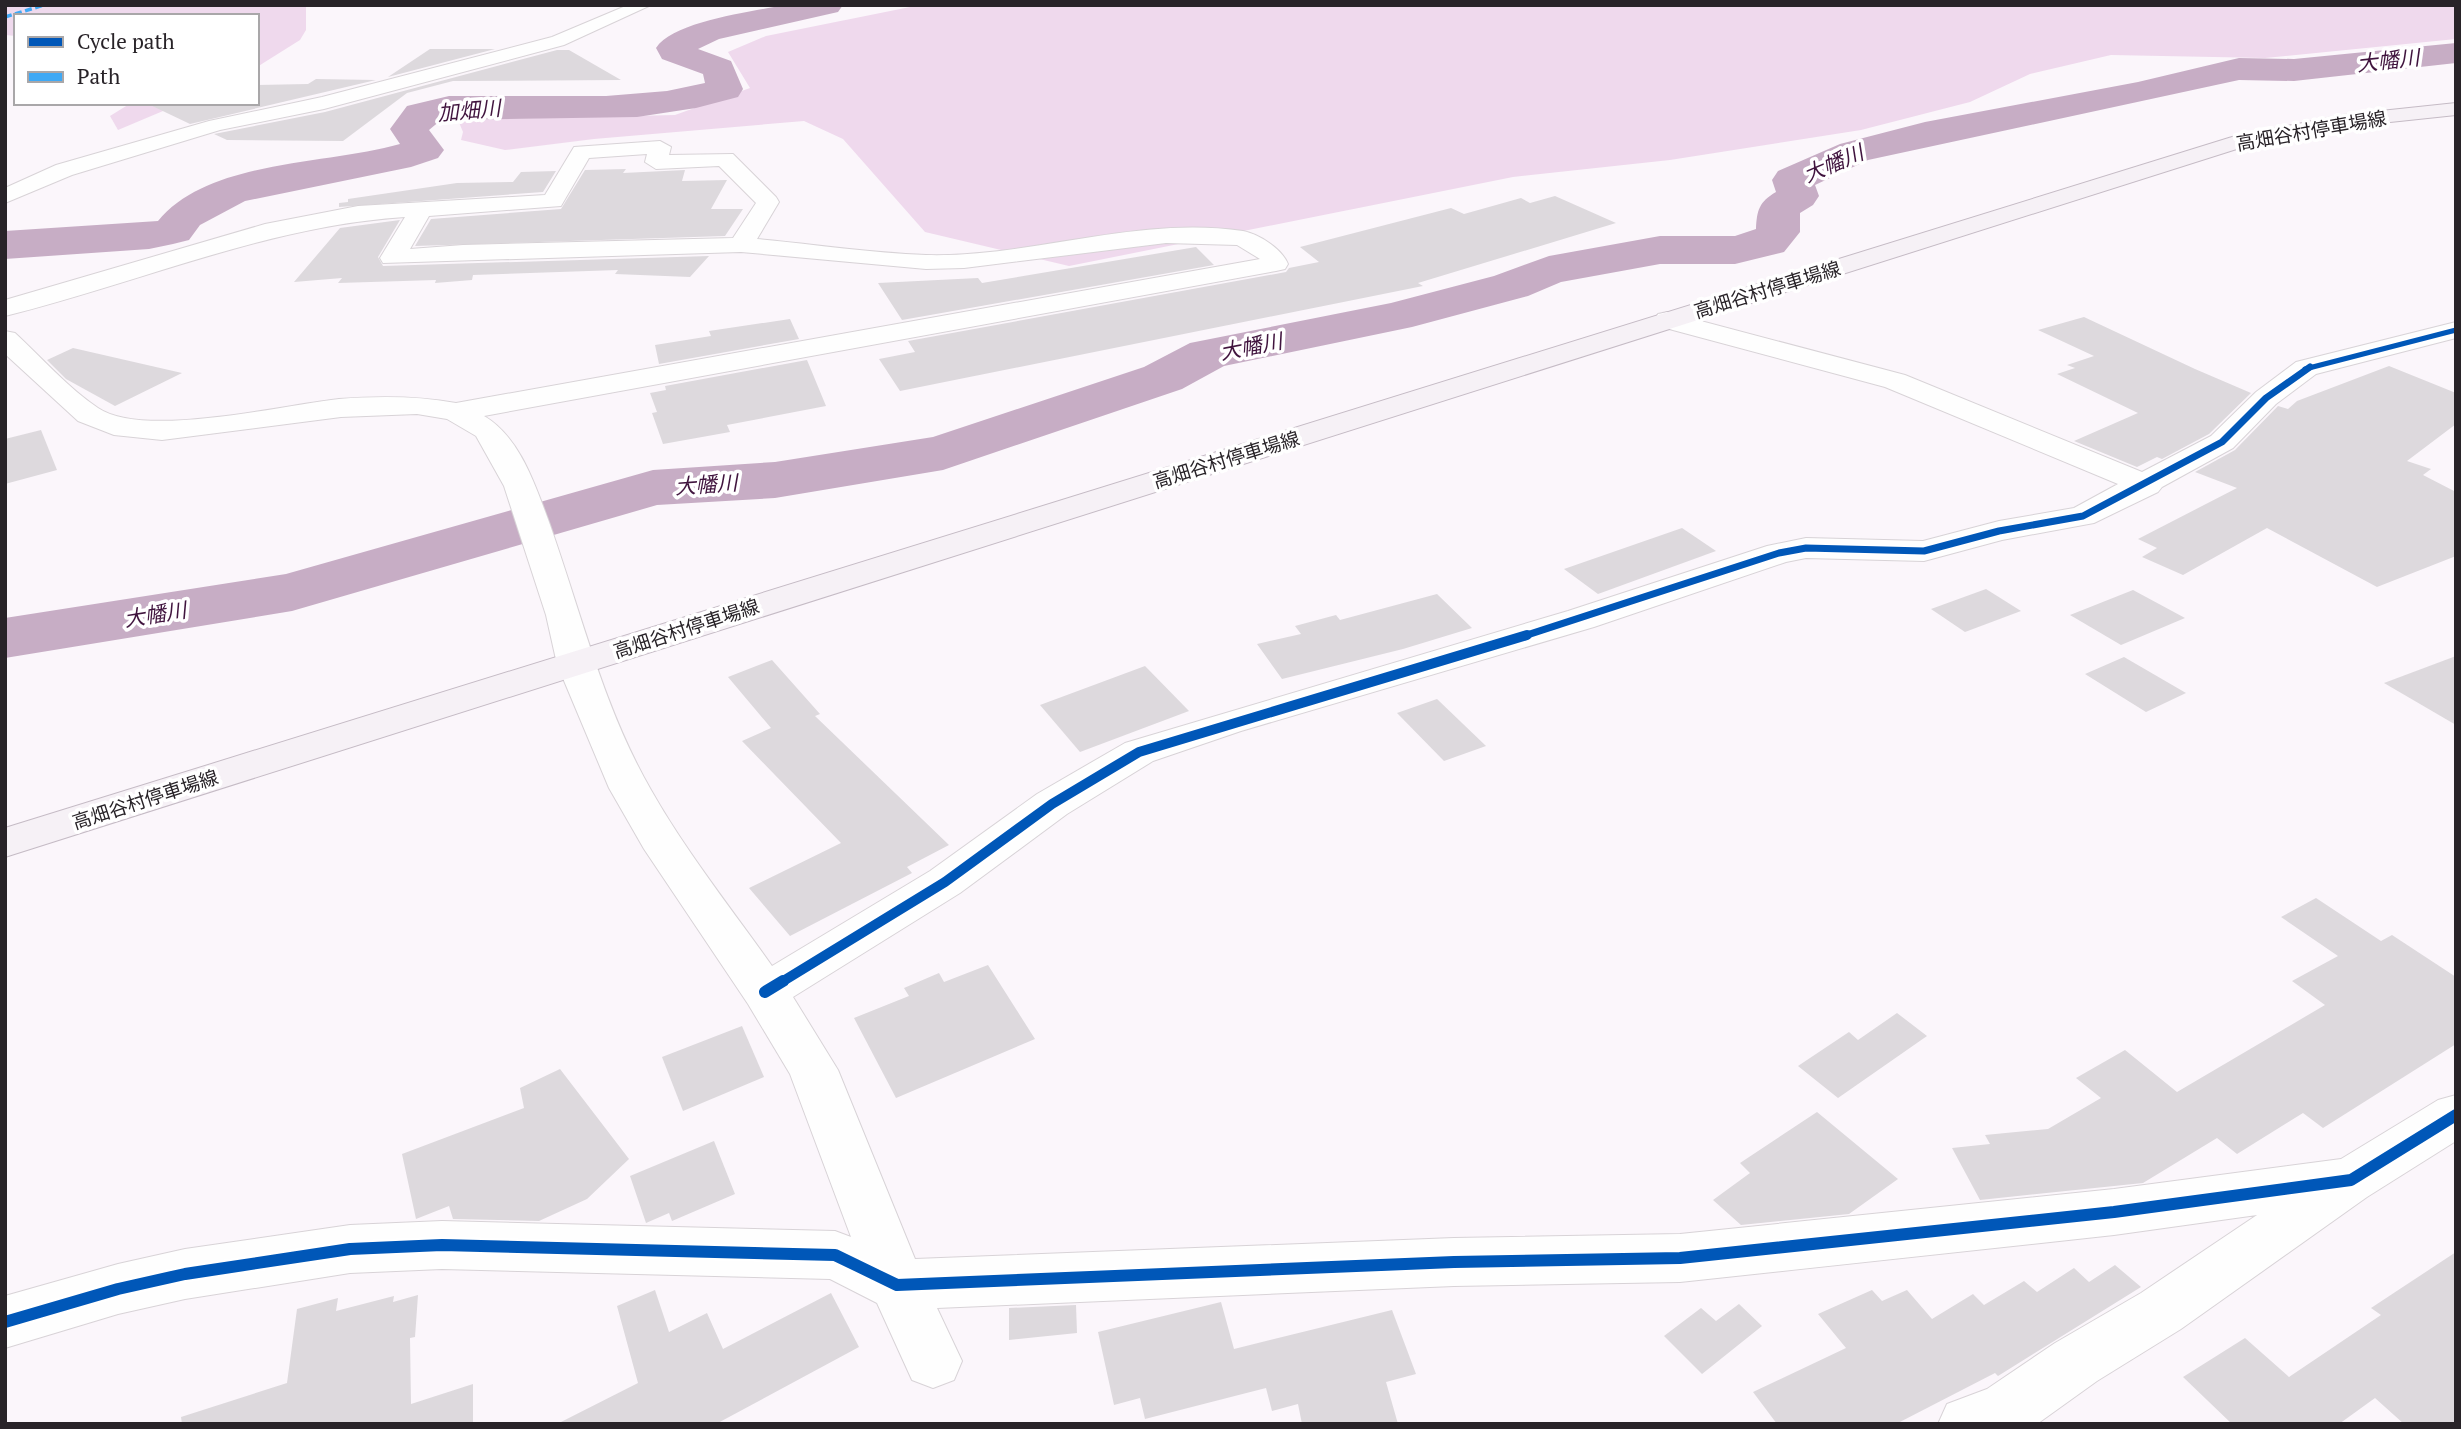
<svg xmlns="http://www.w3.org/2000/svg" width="2461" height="1429" font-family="'PT Serif','Noto Sans JP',serif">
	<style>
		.green { fill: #efd9ed }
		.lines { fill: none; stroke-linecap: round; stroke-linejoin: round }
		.river { fill: #c7adc5; fill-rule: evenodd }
		.building { fill: #ddd9dd }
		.minor-casing { stroke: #d8d3d7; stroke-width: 2 }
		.major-casing { stroke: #c5bbc5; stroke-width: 2 }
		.minor { fill: #fefefe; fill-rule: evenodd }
		.major { fill: #f6f1f6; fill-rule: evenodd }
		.quiet { stroke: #3fa9f5; stroke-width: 3.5; stroke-dasharray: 7 3.5; stroke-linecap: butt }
		.cycleway-far3-casing { stroke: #fff; stroke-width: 8 }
		.cycleway-far2-casing { stroke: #fff; stroke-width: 10 }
		.cycleway-far1-casing { stroke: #fff; stroke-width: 14 }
		.cycleway-casing { stroke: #fff; stroke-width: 17 }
		.cycleway-far3 { stroke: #0057b8; stroke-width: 5 }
		.cycleway-far2 { stroke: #0057b8; stroke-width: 7 }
		.cycleway-far1 { stroke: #0057b8; stroke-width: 10 }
		.cycleway { stroke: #0057b8; stroke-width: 12 }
		.labels { text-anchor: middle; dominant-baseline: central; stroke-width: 7; stroke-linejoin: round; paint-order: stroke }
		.far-street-label { font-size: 19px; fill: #282328; stroke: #fff }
		.far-water-label { font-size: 21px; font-style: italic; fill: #40143e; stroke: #fff }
	</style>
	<rect width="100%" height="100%" fill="#fbf6fb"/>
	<!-- green -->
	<g class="green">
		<path d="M5,5H306V30L300,40L257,67V16H16V36L5,35Z"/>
		<path d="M920,5H2456V39L2265,58L2111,55L2030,74L1970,102L1861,130L1670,160L1513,177L1069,266L925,232L843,139L804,121L594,139L505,150L461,140L463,132L458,120L675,115L750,88L728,52L766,36Z"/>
		<path d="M131,103H182L118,130L110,116Z"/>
	</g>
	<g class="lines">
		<!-- river -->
		<g class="river">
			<path d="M784,5H843L838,12L719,39L698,49L731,61L743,89L738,97L696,108L637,117L441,120L429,130L444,150L438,158L411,167L245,201L200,225L189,240L173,244L149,249L5,259V231L158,221C209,159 328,165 400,144L390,129L407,106L449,96H606L667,91L705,83L703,74L662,59L656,48C674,21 752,12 784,5Z"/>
			<path d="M2456,43V63L2294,81L2239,80L1868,160L1815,185L1819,196L1813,205L1800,213V232L1784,252L1735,264H1660L1561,282L1528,296L1412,327L1224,366L1182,389L943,470L775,498L657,505L292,611L5,658V618L286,574L653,470L775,462L933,437L1144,367L1190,343L1391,303L1494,276L1549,256L1660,236H1735L1756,229C1757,210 1759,202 1776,192L1772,180L1778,171L1840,144L1925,122L2138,82L2239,58L2294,59Z"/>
		</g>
	</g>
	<!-- building -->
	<g class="building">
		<path d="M430,49H495L388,77Z"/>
		<path d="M557,50H569L621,80L453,81L407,93L343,141L227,140L214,134L325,112Z"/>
		<path d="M316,79L376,80L190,124L146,103H257V85L308,84Z"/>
		<path d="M626,169L623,173L685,170L682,181L727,180L711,209H743L725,236L415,246L431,219L561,209L585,170Z"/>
		<path d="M556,171L543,192L339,207V203L348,202V199L457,183L513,182L521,172Z"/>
		<path d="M1555,196L1616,223L1418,283L1423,286L900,391L879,359L915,352L908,341L1286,272L1289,268L1319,262L1300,247L1451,208L1464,214L1521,198L1530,203Z"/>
		<path d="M400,220L378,257L383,266L709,256L690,277L615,274L618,270L473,275L472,280L435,283L436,280L338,283L342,278L294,282L340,228Z"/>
		<path d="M1196,247L1214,265L902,320L878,283L978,278L982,283Z"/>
		<path d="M2084,317L2195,369L2251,393L2209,434L2162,459L2157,457L2137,467L2074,441L2138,413L2057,374L2075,368L2067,365L2094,356L2038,330Z"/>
		<path d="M790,319L799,339L659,364L655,345L711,336L709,331Z"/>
		<path d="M73,348L182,373L115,406L66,379L47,360Z"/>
		<path d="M807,360L826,406L727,425L730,432L663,444L652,413L657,412L650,393L666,390L665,386Z"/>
		<path d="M2389,366L2456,393V424L2407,461L2431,469L2423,475L2456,492V556L2377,587L2267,528L2183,575L2142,557L2157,548L2138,539L2237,488L2195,472L2235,450L2278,406L2288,409L2297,401Z"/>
		<path d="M41,430L57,470L5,484V439Z"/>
		<path d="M1682,528L1716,551L1598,594L1564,569Z"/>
		<path d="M1986,589L2021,611L1965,632L1931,609Z"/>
		<path d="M2133,590L2185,618L2121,645L2070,615Z"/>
		<path d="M1437,594L1472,628L1403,649L1282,679L1257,644L1301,634L1295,626L1336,615L1340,620Z"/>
		<path d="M2456,656V725L2384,683Z"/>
		<path d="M2124,657L2186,693L2146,712L2085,674Z"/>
		<path d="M772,660L820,714L815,716L949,845L907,867L912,873L790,936L749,888L841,843L742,741L771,728L728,677Z"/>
		<path d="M1145,666L1189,711L1080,752L1040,705Z"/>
		<path d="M1437,699L1486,746L1444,761L1397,713Z"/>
		<path d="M2316,898L2381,941L2392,935L2456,977V1044L2323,1128L2303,1113L2237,1154L2217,1138L2143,1183L1980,1200L1952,1148L1990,1144L1985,1135L2048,1129L2101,1098L2076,1078L2125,1050L2177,1092L2325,1005L2292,981L2338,956L2281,917Z"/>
		<path d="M988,965L1035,1039L896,1098L854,1018L909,996L904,988L939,973L944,982Z"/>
		<path d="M1897,1013L1927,1036L1838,1098L1798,1066L1849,1032L1858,1040Z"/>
		<path d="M742,1026L764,1077L683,1111L662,1057Z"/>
		<path d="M560,1069L629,1159L587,1199L539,1221L453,1219L449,1206L416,1219L402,1154L524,1108L520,1088Z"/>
		<path d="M1817,1112L1898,1179L1849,1214L1741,1225L1713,1200L1750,1173L1740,1163Z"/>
		<path d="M714,1141L735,1194L672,1221L669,1213L646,1223L630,1176Z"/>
		<path d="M2456,1252V1424H2404L2375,1398L2339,1424H2232L2183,1377L2245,1338L2289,1377L2381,1315L2371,1308Z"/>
		<path d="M2115,1265L2141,1287L1998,1376L1995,1373L1896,1424H1777L1753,1392L1846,1348L1818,1314L1872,1290L1882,1301L1907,1290L1932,1319L1973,1294L1984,1305L2024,1281L2037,1292L2074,1268L2089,1282Z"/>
		<path d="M655,1290L669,1332L707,1313L723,1349L831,1293L859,1347L716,1424H557L638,1383L617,1306Z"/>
		<path d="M418,1295L415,1337L410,1338L411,1404L473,1384V1424H182L181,1417L287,1383L297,1309L338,1298L336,1311L394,1296L393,1302Z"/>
		<path d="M1221,1302L1234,1349L1392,1310L1416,1374L1386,1382L1398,1424H1302L1298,1404L1272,1411L1266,1388L1145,1419L1140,1398L1114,1405L1098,1332Z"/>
		<path d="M1739,1304L1762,1326L1702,1374L1664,1336L1701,1308L1716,1321Z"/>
		<path d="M1076,1305L1077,1333L1009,1340V1308Z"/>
	</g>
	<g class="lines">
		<!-- minor casing -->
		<g class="minor-casing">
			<g id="minor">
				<path d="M628,5H651L564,45L324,109L220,130L72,175L5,203V188L56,165L209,121L322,97L552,37Z"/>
				<path d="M660,141L671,147L669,155L733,154L776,197L779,202L757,239C813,244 870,253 926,255C1031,258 1137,215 1243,231C1259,234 1282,249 1288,264L1285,269L1276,271L484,416C520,437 535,485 549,522C581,612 603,707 651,790C686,852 731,908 772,966L930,871L1037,794L1125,743L1568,611L1767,546L1806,538L1923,541L1999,521L2074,508L2118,484L1885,387L1658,326L1654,320L1658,314L1667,312L1905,375L2142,472L2211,436L2256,392L2296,362L2456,322V338L2316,374L2276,404L2233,448L2162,487L2158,492L2094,523L2002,540L1924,561L1806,558L1786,562L1594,627L1241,731L1153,761L1067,814L960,893L793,997L838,1070L915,1259L1454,1238L1680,1234L2114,1189L2341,1159L2438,1100L2456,1095V1141L2367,1197L2181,1329L2097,1381L2037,1424H1938L1947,1404L1987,1389L2055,1343L2141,1293L2257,1215L2114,1235L1680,1282L1454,1286L937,1308L962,1361L954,1380L933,1388L912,1380L877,1303L830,1279L442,1269L350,1273L185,1299L118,1314L5,1348V1296L118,1264L185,1249L350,1225L442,1221L835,1231L851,1237L790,1074L748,1004L644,849L609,788L557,664L546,615L504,486L476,436L447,419L417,414L341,417L162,440L114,435L78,421L5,354V331L15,333C41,357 68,388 98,408C144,439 283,405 339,399C379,396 417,396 456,403L1260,259L1237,245L1166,243L964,268L926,269L741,252L383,263L380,258L405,217C266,226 139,283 5,316V300L265,224L358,206L545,195L574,147ZM647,154L645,162L656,169L719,166L756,203L733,238L463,245L410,249L429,216L561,206L589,158Z"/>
			</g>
		</g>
		<!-- major casing -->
		<g class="major-casing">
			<path id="major" d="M2456,103V115L2343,127L2243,147L5,857V828L2232,137L2343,115Z"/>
		</g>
		<!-- minor -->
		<use href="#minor" class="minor"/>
		<!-- major -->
		<use href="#major" class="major"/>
		<!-- quiet -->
		<path class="quiet" d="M5,17L44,5"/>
		<!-- cycleway-far3 casing -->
		<g class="cycleway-far3-casing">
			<path id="cycleway-far3" d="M2305,369L2456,330"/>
		</g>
		<!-- cycleway-far2 casing -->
		<g class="cycleway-far2-casing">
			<path id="cycleway-far2" d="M1521,637L1779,553L1806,548L1924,551L1999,531L2083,516L2222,442L2266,398L2310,367"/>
		</g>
		<!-- cycleway-far1 casing -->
		<g class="cycleway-far1-casing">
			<path id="cycleway-far1" d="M780,983L945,882L1052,804L1139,752L1527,635"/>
		</g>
		<!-- cycleway casing -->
		<g class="cycleway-casing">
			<g id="cycleway">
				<path d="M765,992L783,981"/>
				<path d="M5,1322L118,1289L185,1274L350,1249L442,1245L835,1255L897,1285L1454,1262L1680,1258L2114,1212L2351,1180L2456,1115"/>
			</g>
		</g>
		<!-- cycleway-far3 -->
		<use href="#cycleway-far3" class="cycleway-far3"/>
		<!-- cycleway-far2 -->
		<use href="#cycleway-far2" class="cycleway-far2"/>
		<!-- cycleway-far1 -->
		<use href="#cycleway-far1" class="cycleway-far1"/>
		<!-- cycleway -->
		<use href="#cycleway" class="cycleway"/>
	</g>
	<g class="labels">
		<!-- far-street labels -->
		<g class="far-street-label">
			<text transform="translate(2311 130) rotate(-10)">高畑谷村停車場線</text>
			<text transform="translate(1767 289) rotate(-17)">高畑谷村停車場線</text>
			<text transform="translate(1226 459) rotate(-17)">高畑谷村停車場線</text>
			<text transform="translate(686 628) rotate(-18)">高畑谷村停車場線</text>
			<text transform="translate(145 799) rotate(-18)">高畑谷村停車場線</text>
		</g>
		<!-- far-water labels -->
		<g class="far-water-label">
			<text transform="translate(2388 60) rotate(-6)">大幡川</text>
			<text transform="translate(469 110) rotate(-5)">加畑川</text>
			<text transform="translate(1833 163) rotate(-23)">大幡川</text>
			<text transform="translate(1251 346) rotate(-11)">大幡川</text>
			<text transform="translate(706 484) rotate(-4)">大幡川</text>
			<text transform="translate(155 614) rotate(-9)">大幡川</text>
		</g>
	</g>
	<!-- border -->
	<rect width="2461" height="1429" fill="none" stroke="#282328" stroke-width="14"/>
	<!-- legend -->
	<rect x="14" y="14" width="245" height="91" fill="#ffffff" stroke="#a9a7a9" stroke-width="2"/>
	<rect x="28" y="37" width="35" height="10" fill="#0057b8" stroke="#a9a7a9" stroke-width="2"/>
	<text x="77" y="49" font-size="21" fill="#282328">Cycle path</text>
	<rect x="28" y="72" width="35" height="10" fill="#3fa9f5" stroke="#a9a7a9" stroke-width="2"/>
	<text x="77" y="84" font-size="21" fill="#282328">Path</text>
</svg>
